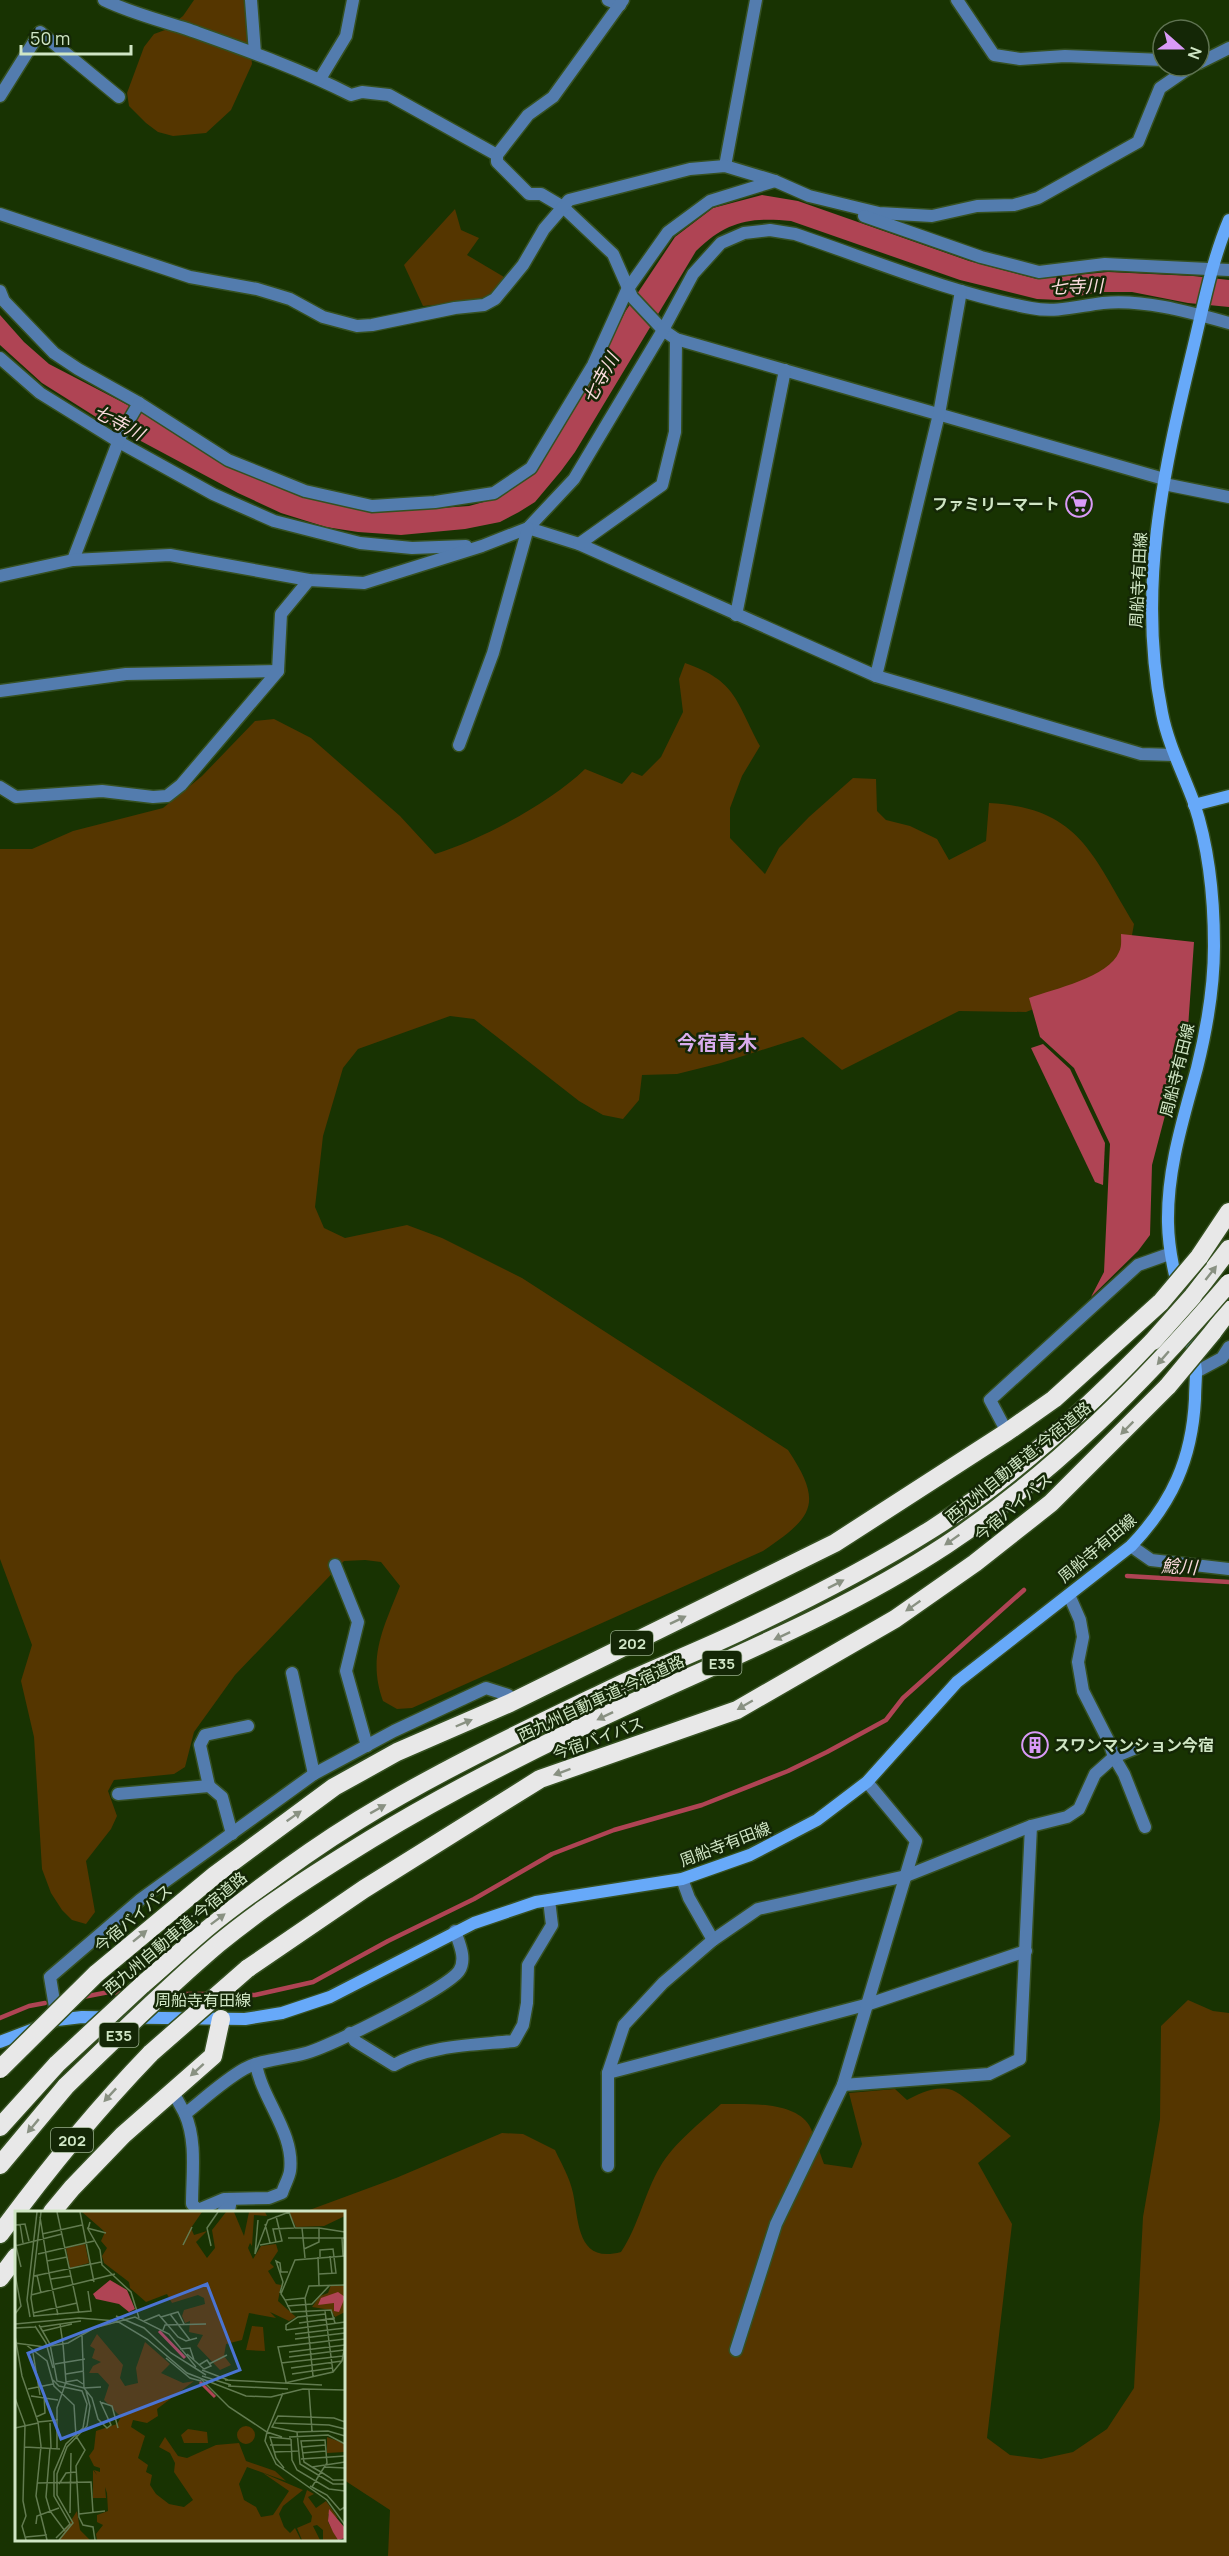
<svg xmlns="http://www.w3.org/2000/svg" width="1229" height="2556" font-family="Manrope,'Noto Sans JP',sans-serif">
	<style>
		.green { fill: #553600 }
		.water { fill: #af4454 }
		.lines { fill: none; stroke-linecap: round; stroke-linejoin: round }
		.stream { stroke: #af4454; stroke-width: 4.5 }
		.street-casing { stroke: #355021; stroke-width: 15 }
		.secondary-casing { stroke: #355021; stroke-width: 15 }
		.highway-casing { stroke: #355021; stroke-width: 21 }
		.street { stroke: #537cae; stroke-width: 12 }
		.secondary { stroke: #67a9f9; stroke-width: 12 }
		.highway { stroke: #e8e8e8; stroke-width: 18 }
		.highway-bridge-casing { stroke: #355021; stroke-width: 21; stroke-linecap: butt }
		.highway-bridge { stroke: #e8e8e8; stroke-width: 18 }
		.oneway { fill: #899182 }
		.labels { text-anchor: middle; dominant-baseline: central; stroke-width: 5; stroke-linejoin: round; paint-order: stroke }
		.shield { fill: #142706; stroke: #98ad8c; stroke-width: 1.5 }
		.shield-label { font-size: 15px; font-weight: bold; fill: #d0e6c5 }
		.poi-label { font-size: 16px; font-weight: bold; fill: #d0e6c5; stroke: #142706; text-anchor: end }
		.street-label { font-size: 16px; fill: #d0e6c5; stroke: #142706 }
		.water-label { font-size: 18px; font-style: italic; fill: #fadbdd; stroke: #142706 }
		.quarter-label { font-size: 20px; font-weight: bold; fill: #d9adee; stroke: #142706 }
		.inset-river { fill: none; stroke: #af4454; stroke-width: 3 }
		.inset-road { fill: none; stroke: #627b50; stroke-width: 1.5 }
		.view { fill: #4a74d3; fill-opacity: 0.15; stroke: #4a74d3; stroke-width: 3 }
		.inset-edge { fill: none; stroke: #d0e6c5; stroke-width: 3 }
	</style>
	<rect width="100%" height="100%" fill="#183302"/>
	<!-- green -->
	<g class="green">
		<path d="M194,0H246L252,64L231,110L206,133L173,136L158,132L146,123L129,106L127,93L144,47L154,34L165,30L183,16Z"/>
		<path d="M455,209L461,230L479,238L467,255L504,277L494,294L482,301L423,306L404,265Z"/>
		<path d="M685,663C737,681 736,702 760,746L742,776L730,808V838L765,874L779,848L809,817L853,778L876,779L877,811L886,820L910,826L937,839L949,860L986,841L989,803C1080,808 1092,855 1134,924L1129,952L1074,993L1026,1012L959,1011L842,1070L803,1037L721,1063L677,1074L642,1075L639,1100L623,1119L603,1115L579,1101L474,1019L450,1016L358,1049L343,1068L323,1136L315,1207L324,1228L345,1238L407,1225L442,1238L522,1278L788,1450C824,1504 813,1517 763,1551L412,1708L397,1709L383,1701C367,1657 384,1627 400,1586L381,1562L365,1560L344,1561L235,1675L194,1732L185,1767L174,1774L114,1780L108,1791L117,1816L111,1829L86,1861L95,1912L86,1924L72,1920L62,1910L51,1893L42,1869L34,1737L21,1681L32,1645L0,1559V849H32L73,831L163,808L202,776L255,721L274,719L311,738L400,816L435,854C481,840 550,803 585,769L622,784L632,772L642,776L661,757L683,712L679,679Z"/>
		<path d="M1188,2000L1213,2011L1229,2013V2556H388L390,2510L344,2480V2212H304L396,2178L502,2133L523,2134L555,2150C561,2163 570,2178 573,2193C579,2222 577,2264 621,2252C639,2225 644,2194 660,2167C673,2144 701,2122 721,2104C745,2104 794,2101 809,2125C815,2136 819,2151 824,2164L852,2168L862,2144L849,2093L895,2089L907,2100C920,2093 936,2085 952,2090C962,2093 1000,2127 1011,2136L978,2163L1012,2224L987,2438L1010,2455L1041,2459L1073,2452L1107,2429L1134,2388L1143,2217L1160,2119L1161,2026Z"/>
	</g>
	<!-- water -->
	<g class="water">
		<path d="M762,195L798,201L969,261L1037,279L1108,272L1193,276L1229,280V307L1188,303L1132,292H1099L1059,300L1037,299L960,280L791,221C750,217 727,221 696,251L575,452L561,471L535,502L519,512L500,522L465,529L401,535L358,532L326,527L281,513L238,493L96,417L42,383L0,345V315L24,342L49,364L145,414L249,475L299,496L355,509L386,512L469,506L491,500L515,487L539,461L599,364L625,312L675,237L713,208Z"/>
		<path d="M1121,934L1194,942L1188,1028L1152,1165L1150,1235L1138,1251L1091,1297L1104,1272L1110,1144L1074,1068L1040,1037L1029,998C1054,989 1109,977 1119,952C1122,947 1121,939 1121,934Z"/>
		<path d="M1043,1044L1070,1069L1105,1143L1103,1185L1095,1182L1031,1048Z"/>
	</g>
	<g class="lines">
		<!-- stream -->
		<g class="stream">
			<path d="M1127,1576L1229,1582"/>
			<path d="M172,1994H209"/>
			<path d="M226,1995H255L313,1982L388,1941L474,1899L552,1854L614,1830L702,1805L788,1771L827,1752L886,1720L903,1698L1024,1590"/>
			<path d="M83,1997L109,1992L125,1993"/>
			<path d="M0,2018L29,2006L45,2003"/>
		</g>
		<!-- street casing -->
		<g class="street-casing">
			<g id="street">
				<path d="M104,0C131,13 159,20 187,29C243,49 298,68 351,95L362,92L389,95L497,155"/>
				<path d="M251,0L255,53"/>
				<path d="M608,0L620,5"/>
				<path d="M623,0L553,97L528,115L497,155V162L529,194H541L563,207L613,254L632,297L663,330L676,339L1164,479"/>
				<path d="M957,0L994,55L1020,59L1065,56L1163,60"/>
				<path d="M1199,63L1229,48"/>
				<path d="M320,79L346,36L353,0"/>
				<path d="M0,96L40,32L119,97"/>
				<path d="M725,166L756,0"/>
				<path d="M0,214L190,277L257,289L290,299L323,317L357,326L372,325L455,308L484,305L495,299L523,265L544,229L569,200L690,169L725,166L775,181L809,196L879,213L932,216L977,206L1014,205L1038,198L1138,142L1160,88L1192,66"/>
				<path d="M864,216L981,257L1039,272L1105,264L1229,270"/>
				<path d="M0,291L4,301L54,353L78,369L139,403L228,460L305,491L372,506L435,502L494,493L531,468L593,365L627,290L668,232L710,201L775,181"/>
				<path d="M0,358L40,393L119,442L213,494L274,521L360,543L412,548L466,546"/>
				<path d="M1164,484L1229,497"/>
				<path d="M528,528L579,544L876,676L1141,754L1174,755"/>
				<path d="M579,544L662,485L675,432L676,339"/>
				<path d="M73,560L122,432L139,403"/>
				<path d="M0,576L73,560L170,555L309,580L364,583L482,546L528,528L574,479L663,330L693,274L721,243L744,233L770,230L795,234C872,260 950,293 1031,308C1057,313 1078,306 1103,303C1144,299 1189,312 1229,323"/>
				<path d="M736,615L785,370"/>
				<path d="M876,676L939,414L961,291"/>
				<path d="M0,691L126,674L278,671"/>
				<path d="M459,745L493,653L528,528"/>
				<path d="M0,787L16,797L102,791L153,797L167,796L181,785L278,671L281,614L309,580"/>
				<path d="M1196,1372L1222,1358L1229,1347"/>
				<path d="M1007,1432L990,1400L1138,1265L1169,1254"/>
				<path d="M1131,1546L1151,1560L1229,1569"/>
				<path d="M335,1565L358,1622L346,1671L367,1746"/>
				<path d="M292,1673L314,1774"/>
				<path d="M1136,1748L1114,1757L1124,1774L1145,1827"/>
				<path d="M209,1786L200,1745L205,1735L248,1726"/>
				<path d="M118,1794L209,1786L222,1797L232,1834"/>
				<path d="M682,1879L689,1898L713,1940"/>
				<path d="M57,2019L50,1977L141,1899L314,1774L394,1731L486,1688L508,1695L510,1703"/>
				<path d="M350,2033L355,2041L394,2065C428,2045 474,2045 514,2041L523,2025L527,2003L528,1965L552,1925L549,1900"/>
				<path d="M608,2073L869,2004L1026,1951"/>
				<path d="M843,2085L989,2074L1020,2059L1031,1826"/>
				<path d="M173,2092L185,2114C204,2099 223,2081 244,2069C262,2059 286,2059 306,2053C331,2046 446,1989 459,1971C467,1959 459,1943 455,1931"/>
				<path d="M185,2114C197,2141 192,2175 192,2204L198,2210L224,2199L269,2198L282,2193C284,2186 289,2178 290,2171C295,2133 262,2100 256,2064"/>
				<path d="M608,2166V2073L624,2025L663,1983L713,1940L758,1909L906,1876L1031,1826L1067,1817L1079,1809L1095,1774L1114,1757L1109,1742L1083,1691L1078,1662L1083,1637L1080,1620L1069,1595"/>
				<path d="M223,2212L230,2206V2199"/>
				<path d="M736,2350L776,2224L843,2085L916,1841L867,1782"/>
			</g>
		</g>
		<!-- secondary casing -->
		<g class="secondary-casing">
			<g id="secondary">
				<path d="M1194,805L1229,796"/>
				<path d="M0,2042L57,2020L82,2017L245,2019L282,2013L330,1997L474,1923L536,1902L682,1879L750,1855L817,1820L867,1782L957,1682L1131,1546C1172,1503 1192,1459 1195,1399C1195,1390 1196,1380 1196,1371C1191,1321 1169,1275 1168,1223C1167,1169 1183,1120 1197,1068C1207,1028 1214,987 1214,946C1214,899 1209,848 1194,803C1183,773 1168,744 1162,713C1137,589 1163,473 1192,353C1203,308 1211,263 1229,220"/>
			</g>
		</g>
		<!-- highway casing -->
		<g class="highway-casing">
			<g id="highway">
				<path d="M1199,1257L1229,1212"/>
				<path d="M1193,1296L1229,1249"/>
				<path d="M1212,1333L1229,1310"/>
				<path d="M247,1969L364,1889L540,1779L737,1710L895,1619L975,1563L1051,1503L1168,1386"/>
				<path d="M96,1974L215,1875L334,1787L397,1752L510,1703L835,1543L1007,1432L1054,1399L1161,1302"/>
				<path d="M142,1985C210,1925 281,1868 359,1820C442,1769 530,1728 617,1686C658,1667 699,1651 739,1632C805,1601 870,1568 932,1529C1015,1476 1085,1410 1153,1341"/>
				<path d="M0,2127L57,2064"/>
				<path d="M0,2165L66,2086"/>
				<path d="M52,2212L72,2188L123,2135L213,2056L221,2019"/>
				<path d="M0,2234C47,2170 96,2110 151,2053"/>
				<path d="M0,2278L16,2257"/>
			</g>
		</g>
		<!-- street -->
		<use href="#street" class="street"/>
		<!-- secondary -->
		<use href="#secondary" class="secondary"/>
		<!-- highway -->
		<use href="#highway" class="highway"/>
		<!-- highway-bridge casing -->
		<g class="highway-bridge-casing">
			<g id="highway-bridge">
				<path d="M1161,1302L1199,1257"/>
				<path d="M1153,1341L1193,1296"/>
				<path d="M1168,1386L1212,1333"/>
				<path d="M151,2053L247,1969"/>
				<path d="M57,2064L142,1985"/>
				<path d="M0,2069L96,1974"/>
				<path d="M66,2086C116,2038 165,1989 218,1944C265,1905 319,1871 371,1839C455,1788 543,1744 632,1703C739,1654 847,1610 946,1545C1054,1473 1145,1381 1229,1283"/>
			</g>
		</g>
		<!-- highway-bridge -->
		<use href="#highway-bridge" class="highway-bridge"/>
	</g>
	<!-- one-way arrows -->
	<defs><path id="oneway-solid" d="M-6-.8H1V-3.2L6.5 0L1 3.2V.8H-6Z" transform="scale(1.5)"/></defs>
	<g class="oneway">
		<use href="#oneway-solid" transform="translate(1211 1273) rotate(-52)"/>
		<use href="#oneway-solid" transform="translate(1163 1358) rotate(131)"/>
		<use href="#oneway-solid" transform="translate(1127 1428) rotate(135)"/>
		<use href="#oneway-solid" transform="translate(952 1540) rotate(145)"/>
		<use href="#oneway-solid" transform="translate(836 1584) rotate(-27)"/>
		<use href="#oneway-solid" transform="translate(913 1606) rotate(145)"/>
		<use href="#oneway-solid" transform="translate(678 1620) rotate(-26)"/>
		<use href="#oneway-solid" transform="translate(782 1636) rotate(155)"/>
		<use href="#oneway-solid" transform="translate(745 1705) rotate(150)"/>
		<use href="#oneway-solid" transform="translate(605 1716) rotate(154)"/>
		<use href="#oneway-solid" transform="translate(464 1723) rotate(-23)"/>
		<use href="#oneway-solid" transform="translate(562 1772) rotate(160)"/>
		<use href="#oneway-solid" transform="translate(378 1809) rotate(-29)"/>
		<use href="#oneway-solid" transform="translate(294 1816) rotate(-35)"/>
		<use href="#oneway-solid" transform="translate(218 1919) rotate(-37)"/>
		<use href="#oneway-solid" transform="translate(140 1936) rotate(-39)"/>
		<use href="#oneway-solid" transform="translate(197 2070) rotate(138)"/>
		<use href="#oneway-solid" transform="translate(110 2095) rotate(133)"/>
		<use href="#oneway-solid" transform="translate(33 2126) rotate(130)"/>
	</g>
	<!-- icons -->
	<defs>
		<g id="supermarket-ring" transform="scale(1.35)"><circle r="9.5" fill="#142706" stroke="#d99af7" stroke-width="1.5"/><path d="M-6-5.5h2.5l.6 2H6L4.5 2H-2.5L-4.4-4H-6ZM-1.5 3.2a1.3 1.3 0 1 0 .1 0ZM3 3.2a1.3 1.3 0 1 0 .1 0Z" fill="#d99af7"/></g>
		<g id="building-ring" transform="scale(1.35)"><circle r="9.5" fill="#142706" stroke="#d99af7" stroke-width="1.5"/><path d="M-4-6H4V6H1V3H-1V6H-4ZM-2.5-4.3h1.7v1.8h-1.7ZM.8-4.3h1.7v1.8H.8ZM-2.5-1h1.7V.8h-1.7ZM.8-1h1.7V.8H.8Z" fill="#d99af7"/></g>
	</defs>
	<g fill-rule="evenodd">
		<use href="#supermarket-ring" x="1079" y="504"/>
		<use href="#building-ring" x="1035" y="1745"/>
	</g>
	<g class="labels">
		<!-- shield labels -->
		<g class="shield">
			<rect x="611" y="1631" width="42" height="24" rx="4.5"/>
			<rect x="702.5" y="1651" width="39" height="24" rx="4.5"/>
			<rect x="99.5" y="2023" width="39" height="24" rx="4.5"/>
			<rect x="51" y="2128" width="42" height="24" rx="4.5"/>
		</g>
		<g class="shield-label">
			<text x="632" y="1643">202</text>
			<text x="722" y="1663">E35</text>
			<text x="119" y="2035">E35</text>
			<text x="72" y="2140">202</text>
		</g>
		<!-- poi labels -->
		<g class="poi-label">
			<text x="1060" y="504">ファミリーマート</text>
			<text x="1054" y="1745" text-anchor="start">スワンマンション今宿</text>
		</g>
		<!-- street labels -->
		<g class="street-label">
			<text transform="translate(1138 580) rotate(-87)">周船寺有田線</text>
			<text transform="translate(1177 1070) rotate(-76)">周船寺有田線</text>
			<text transform="translate(1018 1462) rotate(-39)">西九州自動車道;今宿道路</text>
			<text transform="translate(1013 1507) rotate(-40)">今宿バイパス</text>
			<text transform="translate(1097 1548) rotate(-40)">周船寺有田線</text>
			<text transform="translate(601 1698) rotate(-25)">西九州自動車道;今宿道路</text>
			<text transform="translate(598 1738) rotate(-20)">今宿バイパス</text>
			<text transform="translate(725 1844) rotate(-21)">周船寺有田線</text>
			<text transform="translate(133 1918) rotate(-40)">今宿バイパス</text>
			<text transform="translate(175 1933) rotate(-40)">西九州自動車道;今宿道路</text>
			<text x="203" y="2000">周船寺有田線</text>
		</g>
		<!-- water labels -->
		<g class="water-label">
			<text transform="translate(1076 286) rotate(-2)">七寺川</text>
			<text transform="translate(600 378) rotate(-61)">七寺川</text>
			<text transform="translate(119 422) rotate(28)">七寺川</text>
			<text transform="translate(1179 1566) rotate(3)">鯰川</text>
		</g>
		<!-- quarter labels -->
		<g class="quarter-label">
			<text x="717" y="1042">今宿青木</text>
		</g>
	</g>
	<!-- overview -->
	<g transform="translate(15 2211)">
		<rect width="330" height="330" fill="#183302"/>
		<path d="M67,1H187L176,17L179,24L192,20L181,31L192,47L200,37L197,19L211,1H219L229,25L234,1H250L252,5L239,4L237,35L235,32L233,37L238,48L246,35L261,33L263,40L255,52L259,56L253,60L261,73L266,74L263,90L281,106L274,110L255,101L261,107L234,102L227,129L211,133L209,145L216,154L205,159L182,135L188,124L174,121L175,110L170,112L167,105L169,99L190,93L189,87L183,84L157,92L152,83L131,91L115,77L114,71L89,52L87,45L92,37L86,30L90,21ZM274,1H330V5L309,15L281,16ZM70,33L74,52L55,57L51,37ZM316,74L330,75V101L320,106L316,99L297,96L305,85L313,82ZM237,115L248,116L250,140L231,139ZM82,123L108,154L105,167L110,175L123,172L121,157L130,131L155,153L146,162L168,172L179,170L142,198L143,205L132,212L118,209L116,216L130,225L123,247L133,254L131,261L137,264L135,274L141,283L154,293L169,296L178,289L159,261L160,252L155,242L144,236L150,226L163,245L172,247L201,234L224,232L231,250L260,260L271,270L232,256L224,273L229,289L241,296L246,306L258,304L274,280L248,262L288,279L268,295L264,303L269,316L275,322L280,317L286,329H82L81,323L88,314L82,311V304L93,300L92,282L90,276L91,287H78V259L82,264L79,259L85,261V257L79,255L74,245L79,238L81,220L102,213L106,206L89,189L94,174L83,162H74L78,155L86,151L77,147L80,138L75,135ZM222 224a9 9 0 1 1 18 0a9 9 0 1 1-18 0ZM173,218L192,221L193,232H169L166,224ZM312,226L328,232L330,241L312,242ZM292,279L299,283L293,286L301,297L311,290L323,307L313,303V311L323,329H330H308V319L302,314L298,315L305,329H287L282,317L296,311L297,305L288,291ZM62,300L65,319L75,329H44Z" fill="#553600"/>
		<path d="M95,69L112,79L120,98L114,101L104,93L81,88L78,83ZM323,81L330,86L324,101L319,100V92L303,94L306,87ZM314,298L330,317V327L323,329L318,321L313,310Z" fill="#af4454"/>
		<path class="inset-river" d="M144,120L170,147M185,171L200,186"/>
		<path class="inset-road" d="M42,1L64,102M65,1L79,71M274,1L280,17H304V31L289,38M25,6L34,62M243,9L240,43L253,9L274,1M75,11L73,18L85,39L87,54L116,81L124,107M5,13L8,32M250,13L255,32M0,14L10,13L14,30M72,17L91,22M287,17L290,47M304,17L330,21M27,23L67,14M273,27H330M327,27L328,45M0,31L6,56M261,31L258,18L279,17M168,34L177,16M245,34L267,30L261,5M0,35L47,23M196,35L192,17L203,1M23,43L79,30M315,45L317,63M303,46L304,74M32,50L52,46M34,62L43,104M0,63L6,95L0,103M304,63L321,62L318,38L305,39V46M22,64L26,82M19,65L86,51M36,68L56,65M265,82L268,71L261,50L265,52L266,61H273M16,84L100,63M290,87L270,89L266,83L280,49L330,45M270,89L276,101L316,99L320,112M272,95L297,93L315,74M310,100L318,161M18,102L62,92M155,103L175,129M19,105L76,100L73,80M101,105L129,117L156,142L191,164M15,106L12,89L22,1M19,106L16,87L26,1M146,106L163,101L169,113M129,110L144,104L163,126L171,130L182,127M284,112L320,107M0,113L64,107L102,110L132,128L172,162L231,185L256,186L288,178L330,179M45,113L48,133M24,114L35,133L42,170L69,177L86,176M20,115L31,132L38,157M25,116L66,110M0,117L20,116M148,119L150,114L191,113M271,119L330,111M271,119V114L283,106L311,103M28,120L57,113M280,123L330,117M0,125L7,165L23,211L26,235L21,285L32,329M67,125L69,177L77,187L83,208L92,217L96,214L85,190M280,128L330,122M0,132L30,136L53,132L79,117L120,106L154,123L181,156M10,133L32,150L39,175L59,194L61,225L70,239L61,255L64,306L68,314L78,316L80,329M165,138L175,137L179,149M274,141L330,134M18,142L25,184M172,143L189,158M274,146L329,139M151,147L175,167L186,170M266,152L328,145M40,153L70,148M194,153L212,144M184,154L192,149L196,155L189,158M276,157L327,150M187,159L213,169M51,163L69,160M277,163L317,157M187,165L216,174M298,165L290,87L294,75L330,74M185,167L214,196L252,221L250,230L261,253L312,289L330,314M38,169L44,175L67,180L72,193L68,217L51,233L39,261V285L55,313L41,327M210,169L307,174M51,171L62,169L68,173M271,171L263,136L330,128M270,172L318,161L327,150L330,134M213,175L273,178M13,178L38,173M294,179L297,220M16,185L43,189M0,187L10,214L8,290L11,305L7,315L11,329M85,191L97,195L103,217M21,206L30,202L29,184M23,211L43,209M35,212L36,237M260,212L314,214L330,218M0,217L23,212M282,221L257,216L263,205L319,207L330,211M330,225L313,220L282,221L285,253L318,273H330M267,226L252,221L268,182M274,226L313,224L330,233M276,228L277,249L282,259L314,278L330,280M255,234H276M10,236L45,238M287,236L311,234M35,237L31,286L35,300L50,320M42,237V197L51,171L48,133M259,241L283,240M287,242L311,240M286,248L330,245M297,256L330,251M309,256L330,257M269,257L261,247L255,226L276,228M22,272L76,271L78,302M44,273L51,262L61,261M295,275L297,276L306,261L312,252L310,229L286,230L289,251L297,256L306,261L314,266L318,269H330M297,276L312,284L325,299L330,296M55,302L56,242M64,303L90,300M21,313L22,305L44,297M11,326L32,324M44,329L58,312L42,284V263L52,236L72,215L75,195L71,180"/>
		<path class="view" d="M192,73L225,159L46,228L13,142Z"/>
		<rect width="330" height="330" class="inset-edge"/>
	</g>
	<!-- north arrow -->
	<g transform="translate(1181 48) rotate(111)"><circle r="28" fill="#142706" stroke="#5f7352" stroke-width="1.5"/>
	<path d="M0-4.5L10 22L0 15L-10 22Z" fill="#d99af7"/>
	<text y="-9" font-size="16" font-weight="bold" text-anchor="middle" fill="#d0e6c5">N</text>
	</g>
	<!-- scale -->
	<path d="M21 45v9h110v-9" fill="none" stroke="#d0e6c5" stroke-width="3"/>
	<text x="30" y="45" font-size="18" fill="#d0e6c5" stroke="#142706" stroke-width="4.5" paint-order="stroke">50 m</text>
</svg>
